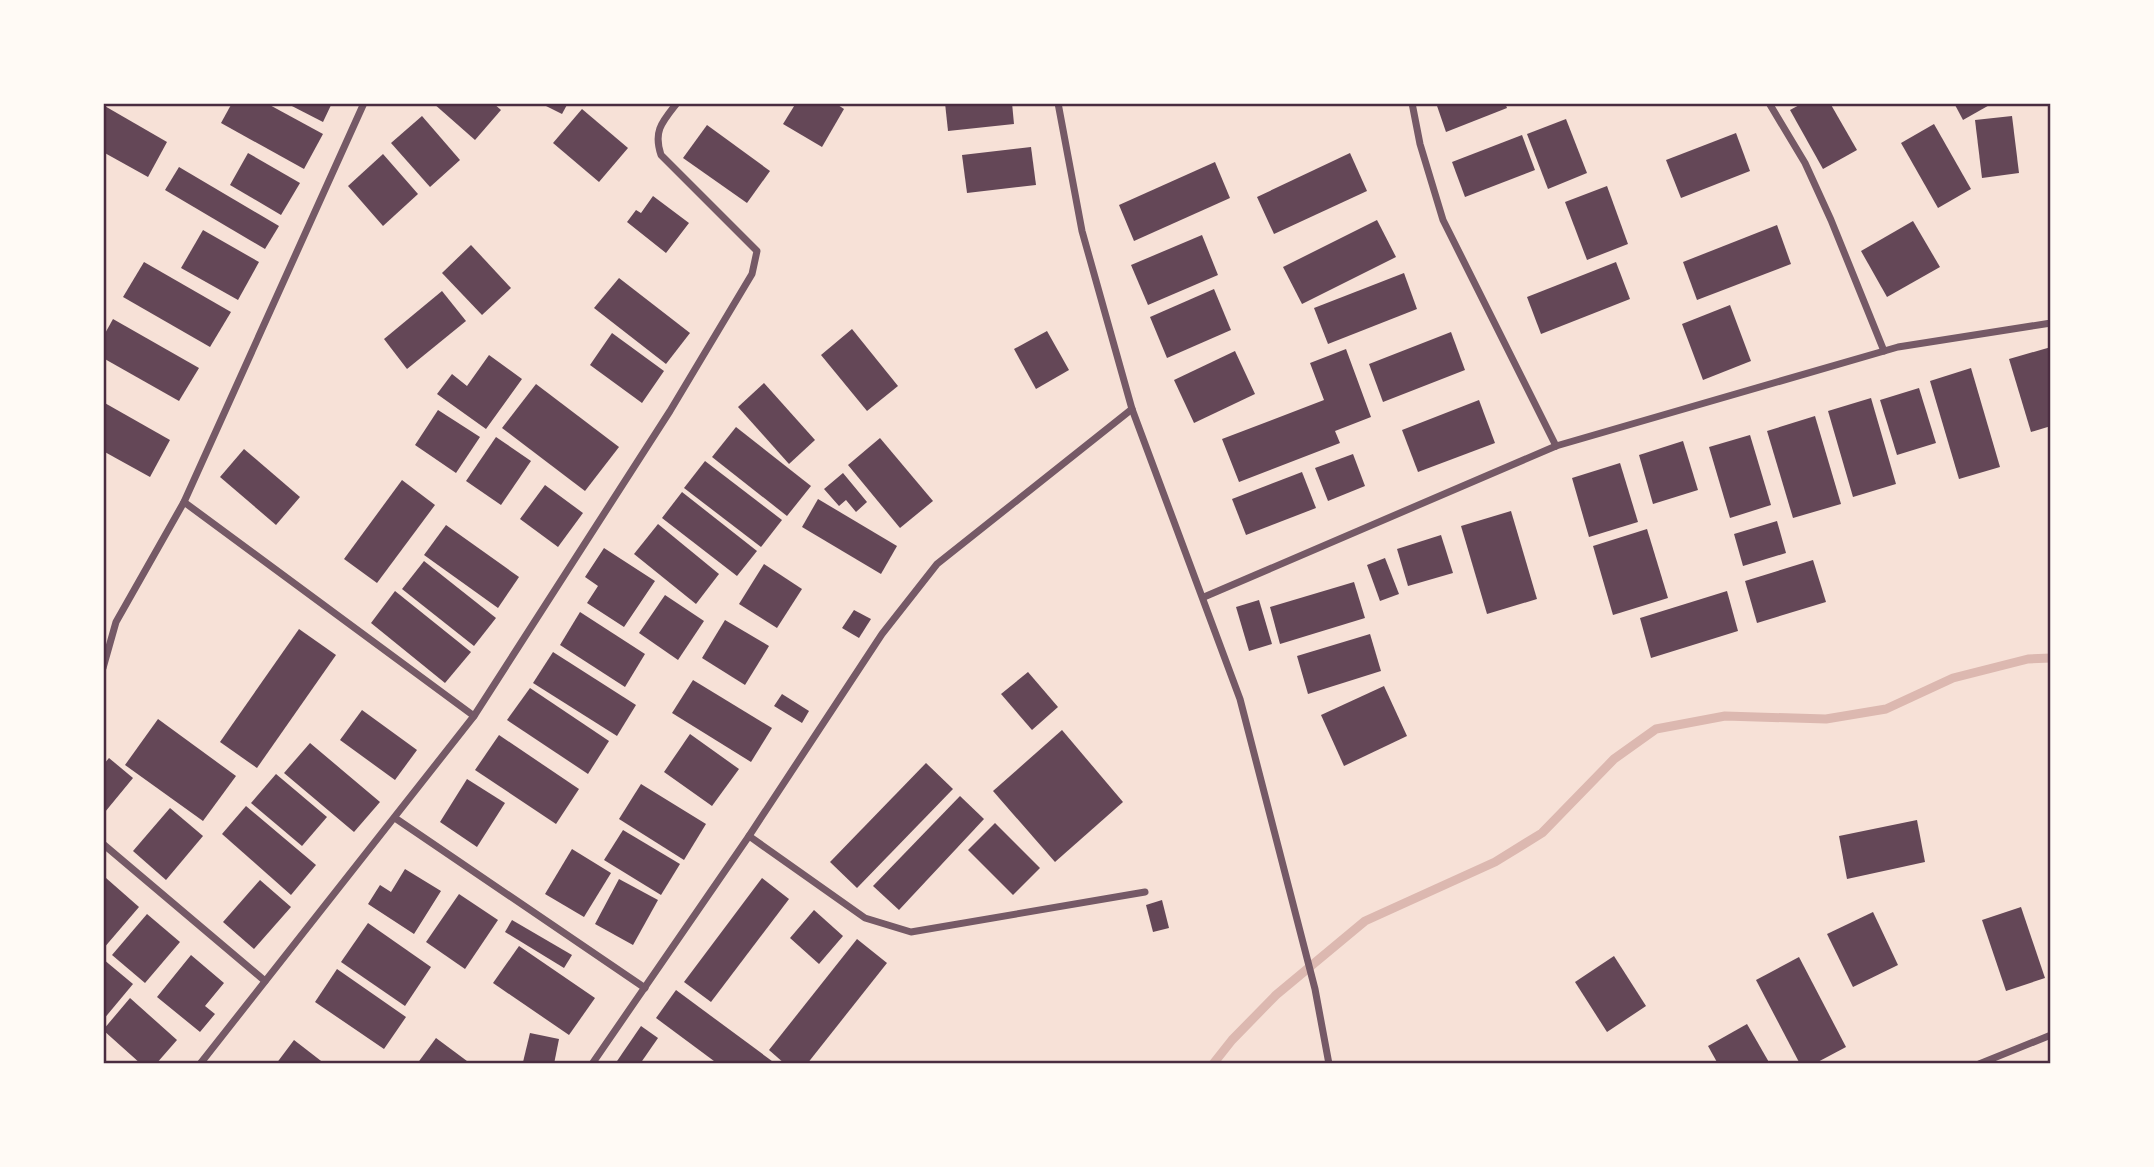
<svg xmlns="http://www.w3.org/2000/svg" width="2154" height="1167" font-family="'Space Grotesk',sans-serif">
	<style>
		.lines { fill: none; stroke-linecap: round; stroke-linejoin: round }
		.stream { stroke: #dcb8b0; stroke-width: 9 }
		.building { fill: #644757 }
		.minor { stroke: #755966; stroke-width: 7 }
		.neatline { fill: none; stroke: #4a2c40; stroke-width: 2.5 }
	</style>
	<rect width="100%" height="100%" fill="#f7e1d7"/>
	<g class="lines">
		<!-- stream -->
		<path class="stream" d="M1213,1064L1232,1040L1276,995L1365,921L1495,862L1542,833L1614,759L1656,729L1725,716L1826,719L1886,709L1953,678L2028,659L2051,658"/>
	</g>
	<!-- building -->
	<g class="building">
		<path d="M232,103H266L323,134L304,169L221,123Z"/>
		<path d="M286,103H332L323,122Z"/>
		<path d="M433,103H493L501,110L475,140Z"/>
		<path d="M540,103H568L562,114Z"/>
		<path d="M796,103H835L844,109L822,147L783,124Z"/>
		<path d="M945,103H1012L1014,124L948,131Z"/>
		<path d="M1436,103H1505L1507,108L1446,132Z"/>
		<path d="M1803,103H1830L1857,150L1823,169L1790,110Z"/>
		<path d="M1954,103H1993L1963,120Z"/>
		<path d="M103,105L167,142L148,177L103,152Z"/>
		<path d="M582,109L628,148L599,182L553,143Z"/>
		<path d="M422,116L460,160L430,187L391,143Z"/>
		<path d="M2012,116L2019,173L1982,178L1975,120Z"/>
		<path d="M1566,119L1587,173L1548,189L1527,134Z"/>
		<path d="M1934,124L1971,189L1938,208L1901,143Z"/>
		<path d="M707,125L770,171L747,203L683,158Z"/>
		<path d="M1736,133L1750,171L1681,198L1666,160Z"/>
		<path d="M1522,135L1535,170L1465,197L1452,162Z"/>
		<path d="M1031,147L1036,185L967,193L962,155Z"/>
		<path d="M248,153L300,183L281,215L230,185Z"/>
		<path d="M1350,153L1367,191L1274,234L1257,197Z"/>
		<path d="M383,154L418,194L383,226L348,186Z"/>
		<path d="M1215,162L1230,198L1134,241L1119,205Z"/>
		<path d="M179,167L279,226L265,249L165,190Z"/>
		<path d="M1607,186L1628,244L1587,260L1565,202Z"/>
		<path d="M653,196L689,223L666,253L627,222L636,210L641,213Z"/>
		<path d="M1377,220L1396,257L1302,304L1283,267Z"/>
		<path d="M1913,221L1940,267L1887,297L1861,251Z"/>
		<path d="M1777,225L1791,264L1697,300L1683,262Z"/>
		<path d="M203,230L259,262L238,300L181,268Z"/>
		<path d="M1202,235L1218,275L1148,305L1131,265Z"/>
		<path d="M471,245L511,288L482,315L442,273Z"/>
		<path d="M144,262L231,312L210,347L123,297Z"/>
		<path d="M1616,262L1630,299L1541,334L1527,297Z"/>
		<path d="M1404,273L1417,309L1328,344L1314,308Z"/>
		<path d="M619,278L690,333L666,364L594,308Z"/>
		<path d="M1214,289L1231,330L1167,358L1150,317Z"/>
		<path d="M442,291L466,321L407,369L384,339Z"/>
		<path d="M1730,305L1751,361L1703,380L1682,324Z"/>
		<path d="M113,319L199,368L179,401L103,358V337Z"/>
		<path d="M852,329L898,386L867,411L821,355Z"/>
		<path d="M1047,331L1069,370L1036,389L1014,349Z"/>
		<path d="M1451,332L1465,370L1383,402L1369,364Z"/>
		<path d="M612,333L664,371L642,403L590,365Z"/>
		<path d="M2051,347V426L2031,432L2009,359Z"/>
		<path d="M1346,349L1371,417L1335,431L1340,443L1239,482L1222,439L1324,400L1310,363Z"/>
		<path d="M1235,351L1255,394L1194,423L1174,380Z"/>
		<path d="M489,355L522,379L486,429L437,394L452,374L467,386Z"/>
		<path d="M1971,368L2000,467L1959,479L1930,381Z"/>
		<path d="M764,383L815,440L789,464L738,407Z"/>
		<path d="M536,384L619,447L585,491L502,428Z"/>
		<path d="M1919,388L1936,443L1897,455L1880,400Z"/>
		<path d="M1871,398L1896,484L1853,497L1828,411Z"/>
		<path d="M1479,400L1495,443L1418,472L1402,430Z"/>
		<path d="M103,402L170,440L150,477L103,451Z"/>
		<path d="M438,410L480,437L456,473L415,445Z"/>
		<path d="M1815,416L1841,504L1793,518L1767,431Z"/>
		<path d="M736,427L811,486L787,516L712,457Z"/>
		<path d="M1750,435L1771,505L1730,518L1709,447Z"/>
		<path d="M496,437L531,461L501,505L466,481Z"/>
		<path d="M880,438L933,501L900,528L848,465Z"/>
		<path d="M1683,441L1698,490L1653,504L1639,455Z"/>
		<path d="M244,449L300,497L276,525L220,477Z"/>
		<path d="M1353,454L1365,486L1328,501L1315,468Z"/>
		<path d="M705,461L782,520L761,547L684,488Z"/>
		<path d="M1620,463L1638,522L1589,537L1572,478Z"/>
		<path d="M1302,472L1316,508L1246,535L1232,499Z"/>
		<path d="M843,473L867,502L856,512L846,500L839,506L824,489Z"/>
		<path d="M402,480L435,505L377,583L344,559Z"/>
		<path d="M545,485L583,513L558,547L520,519Z"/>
		<path d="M682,492L757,551L737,576L662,518Z"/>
		<path d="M818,499L897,546L881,574L802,527Z"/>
		<path d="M1511,511L1537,599L1487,614L1461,526Z"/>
		<path d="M1777,521L1786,553L1743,566L1734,534Z"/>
		<path d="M658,524L719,574L696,604L634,554Z"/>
		<path d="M446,525L519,577L498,608L424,555Z"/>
		<path d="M1647,529L1668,598L1613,615L1593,546Z"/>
		<path d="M1441,535L1453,573L1408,586L1397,549Z"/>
		<path d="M604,548L655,581L624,627L587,603L598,586L585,577Z"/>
		<path d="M1385,558L1399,594L1380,601L1367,565Z"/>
		<path d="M1813,560L1826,602L1757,623L1745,581Z"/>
		<path d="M424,561L496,618L474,646L402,589Z"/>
		<path d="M764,564L802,589L777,628L739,604Z"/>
		<path d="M1354,582L1365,618L1280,644L1270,607Z"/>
		<path d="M395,591L471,652L445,683L371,623Z"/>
		<path d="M1727,591L1738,631L1651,658L1640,618Z"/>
		<path d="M665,595L704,621L678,660L639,633Z"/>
		<path d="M1259,600L1272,644L1249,651L1236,607Z"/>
		<path d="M854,610L871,619L859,638L842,628Z"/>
		<path d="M580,612L645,654L625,687L560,645Z"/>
		<path d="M725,620L769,646L745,685L702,658Z"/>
		<path d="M299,629L336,655L257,768L220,742Z"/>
		<path d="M1370,634L1381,671L1308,694L1297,656Z"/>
		<path d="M553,652L636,705L617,736L533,683Z"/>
		<path d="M1028,672L1058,707L1032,730L1001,694Z"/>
		<path d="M693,680L772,728L751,762L672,713Z"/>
		<path d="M1384,686L1407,736L1344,766L1321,715Z"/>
		<path d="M530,688L609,741L588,774L507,720Z"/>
		<path d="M782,694L809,711L802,723L774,706Z"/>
		<path d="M362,710L417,750L395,780L340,740Z"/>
		<path d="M158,719L236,776L203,821L125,765Z"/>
		<path d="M1062,730L1123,802L1055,862L993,791Z"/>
		<path d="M690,734L739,769L712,806L664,772Z"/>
		<path d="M499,735L579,789L556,824L475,770Z"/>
		<path d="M310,743L380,802L354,832L284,773Z"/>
		<path d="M109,758L133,778L105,812L103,765Z"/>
		<path d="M926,763L953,789L857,888L830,862Z"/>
		<path d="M276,774L327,817L302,846L251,803Z"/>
		<path d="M467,779L505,803L477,847L440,822Z"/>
		<path d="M641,784L706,824L684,860L619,819Z"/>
		<path d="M960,796L984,819L899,910L873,886Z"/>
		<path d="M246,806L316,865L291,895L222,834Z"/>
		<path d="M170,808L203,836L166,880L133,851Z"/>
		<path d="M1917,820L1925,862L1847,879L1839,836Z"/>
		<path d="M995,823L1040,868L1013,895L968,850Z"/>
		<path d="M623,830L680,864L661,895L604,860Z"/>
		<path d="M572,849L611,873L584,917L545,894Z"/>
		<path d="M405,869L441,891L414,934L368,904L380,885L391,892Z"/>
		<path d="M106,878L139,907L103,949V882Z"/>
		<path d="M762,878L789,899L711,1002L684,982Z"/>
		<path d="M619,879L658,900L633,945L595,924Z"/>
		<path d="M260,880L291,907L254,949L223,922Z"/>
		<path d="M459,894L498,920L465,969L426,942Z"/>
		<path d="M1162,900L1169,928L1153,932L1146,905Z"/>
		<path d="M2021,907L2045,978L2006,991L1982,920Z"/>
		<path d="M814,910L843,936L819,964L790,938Z"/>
		<path d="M1873,912L1898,965L1853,987L1827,934Z"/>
		<path d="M147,914L180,942L145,983L112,955Z"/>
		<path d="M512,920L572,955L564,968L505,932Z"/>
		<path d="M368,923L431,967L405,1006L341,962Z"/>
		<path d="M857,939L887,963L807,1064H785L769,1050Z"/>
		<path d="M519,946L595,998L569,1035L493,983Z"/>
		<path d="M191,955L224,983L205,1006L215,1014L200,1032L157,997Z"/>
		<path d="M1614,956L1646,1006L1607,1032L1575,982Z"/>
		<path d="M1799,957L1846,1047L1814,1064H1800L1756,980Z"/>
		<path d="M103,959L133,984L103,1020Z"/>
		<path d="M337,969L406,1017L384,1049L315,1002Z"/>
		<path d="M676,990L776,1064H718L656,1018Z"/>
		<path d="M130,998L177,1040L156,1064H141L103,1030Z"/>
		<path d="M1747,1024L1770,1064H1718L1708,1046Z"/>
		<path d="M641,1026L658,1038L640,1064H615Z"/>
		<path d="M530,1033L559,1039L554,1064L523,1062Z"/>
		<path d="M436,1038L471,1064H417Z"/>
		<path d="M294,1040L325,1064H276Z"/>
	</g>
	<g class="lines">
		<!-- minor -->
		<g class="minor">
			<path d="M1058,103L1082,231L1132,409L1240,699L1315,989L1329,1064"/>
			<path d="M1412,103L1420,144L1443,220L1556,446"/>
			<path d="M1769,103L1805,163L1831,220L1884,351"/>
			<path d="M184,502L474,716"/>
			<path d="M1204,597L1556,446L1898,347L2051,323"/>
			<path d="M103,668L116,622L184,502L364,103"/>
			<path d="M395,818L645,988"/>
			<path d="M749,836L865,918L911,932L1145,892"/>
			<path d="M103,844L265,981"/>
			<path d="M200,1064L474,716L670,411L752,274L757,251L661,155C653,131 662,122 677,103"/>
			<path d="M592,1064L749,836L882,634L937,564L1132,409"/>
			<path d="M1979,1064L2051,1035"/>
		</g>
	</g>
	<!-- border -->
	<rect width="2154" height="1167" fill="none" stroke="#fffaf5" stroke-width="210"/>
	<rect x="105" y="105" width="1944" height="957" class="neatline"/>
</svg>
